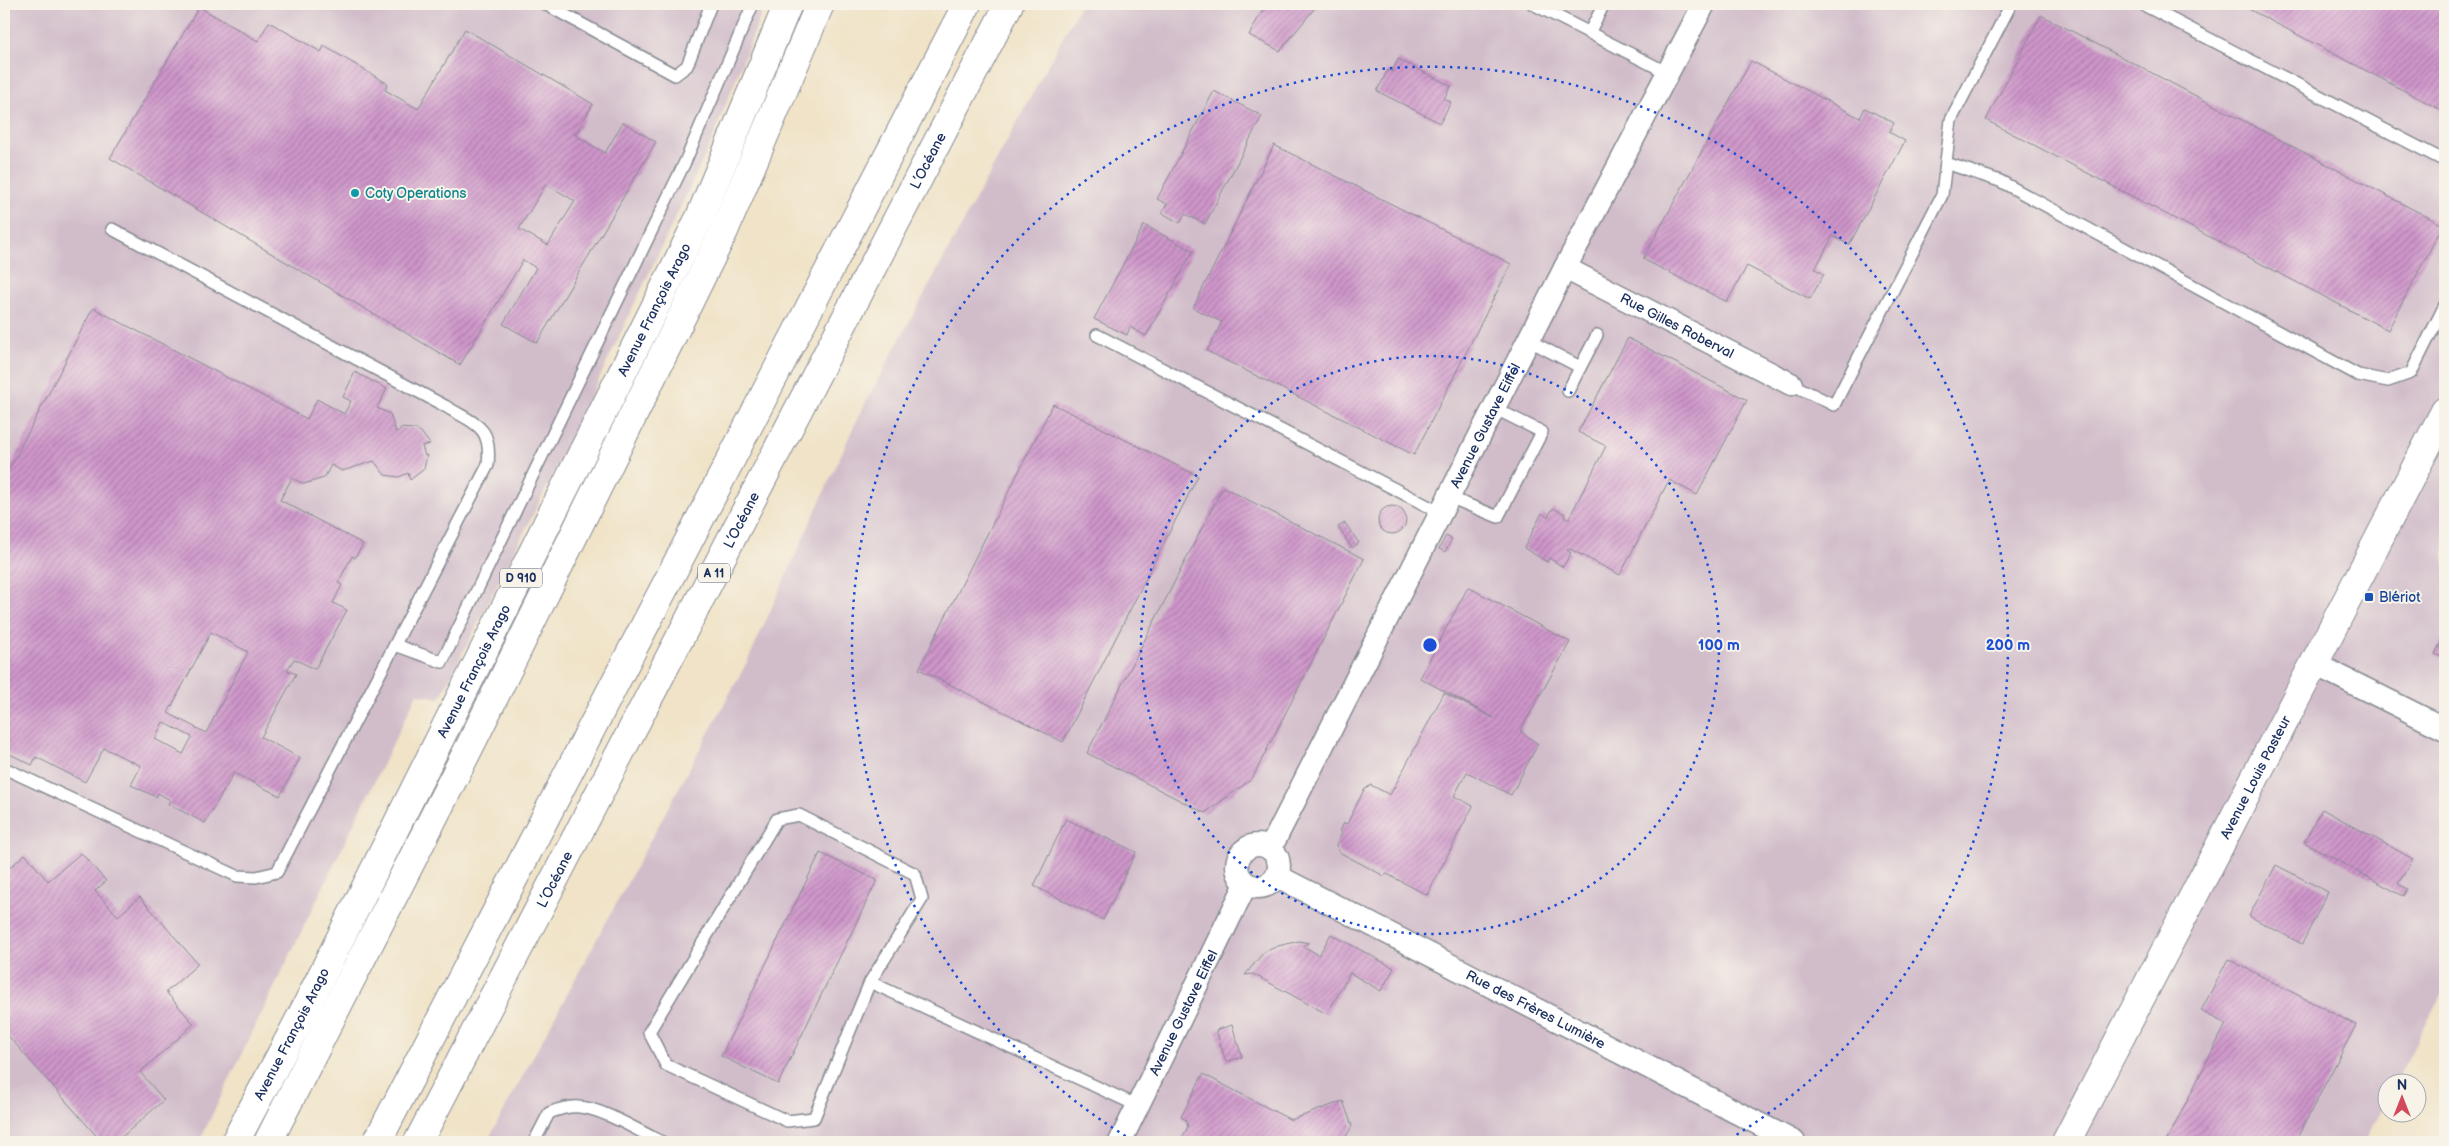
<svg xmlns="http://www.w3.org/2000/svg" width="2449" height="1146" font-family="'Balsamiq Sans',sans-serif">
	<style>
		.industrial { fill: #d1bdca }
		.building { fill: url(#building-hatch); fill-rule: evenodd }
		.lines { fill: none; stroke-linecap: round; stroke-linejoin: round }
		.lane-casing { stroke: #868992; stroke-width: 14 }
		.street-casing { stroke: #868992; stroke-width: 25 }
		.secondary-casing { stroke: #868992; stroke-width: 30 }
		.primary-casing { stroke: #868992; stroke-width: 30 }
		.highway-casing { stroke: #868992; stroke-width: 30 }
		.lane { stroke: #fff; stroke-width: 11 }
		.street { stroke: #fff; stroke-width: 22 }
		.secondary { stroke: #fff; stroke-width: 28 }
		.primary { stroke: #fff; stroke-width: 28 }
		.highway { stroke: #fff; stroke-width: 28 }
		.ring { fill: none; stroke: #1d4ed8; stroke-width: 2.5; stroke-dasharray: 2.5 5 }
		.culture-dot { fill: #0f9aa8; stroke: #f7f3e8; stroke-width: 2 }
		.transit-dot { fill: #1a4fb4; stroke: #f7f3e8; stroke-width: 2 }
		.labels { text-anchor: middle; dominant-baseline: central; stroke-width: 4; stroke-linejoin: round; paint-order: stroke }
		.shield { fill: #f7f3e8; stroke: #5d6a87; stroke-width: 1 }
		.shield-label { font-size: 12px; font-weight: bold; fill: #1b2f5e }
		.street-label { font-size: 14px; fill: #1b2f5e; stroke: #f7f3e8 }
		.culture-label { font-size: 14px; fill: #0d838f; stroke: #f7f3e8; text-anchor: start }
		.transit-label { font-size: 14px; fill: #164399; stroke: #f7f3e8; text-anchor: start }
		.centre { fill: #1d4ed8; stroke: #f7f3e8; stroke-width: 2.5 }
		.ring-label { font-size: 15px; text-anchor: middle; font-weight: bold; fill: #1d4ed8; stroke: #f7f3e8; stroke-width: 4; stroke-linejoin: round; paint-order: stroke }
	</style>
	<defs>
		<pattern id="building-hatch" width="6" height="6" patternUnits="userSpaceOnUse" patternTransform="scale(1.25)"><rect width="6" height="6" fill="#cf96ca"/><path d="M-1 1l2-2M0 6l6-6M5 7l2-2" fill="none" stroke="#a77ba7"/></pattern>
	</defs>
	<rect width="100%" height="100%" fill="#f7f3e8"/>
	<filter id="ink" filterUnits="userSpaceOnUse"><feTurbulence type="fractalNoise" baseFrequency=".02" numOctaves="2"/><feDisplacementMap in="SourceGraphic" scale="10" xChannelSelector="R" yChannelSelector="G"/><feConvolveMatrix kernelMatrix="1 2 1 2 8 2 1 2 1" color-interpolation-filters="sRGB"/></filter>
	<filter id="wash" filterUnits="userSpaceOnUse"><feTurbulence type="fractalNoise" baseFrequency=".0096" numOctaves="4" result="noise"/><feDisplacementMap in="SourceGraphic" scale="20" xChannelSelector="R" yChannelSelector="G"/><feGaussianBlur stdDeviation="1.12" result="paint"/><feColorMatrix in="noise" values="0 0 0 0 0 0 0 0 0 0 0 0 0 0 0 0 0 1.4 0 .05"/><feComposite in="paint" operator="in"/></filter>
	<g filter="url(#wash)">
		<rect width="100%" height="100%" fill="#f0e3c7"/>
		<!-- industrial -->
		<g class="industrial">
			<path d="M4,4H765L712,140L565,451L440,698L417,694L199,1142H4Z"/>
			<path d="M1081,4H2445V987L2395,1083L2386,1084V1100L2365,1142H487L748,660L859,415Z"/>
		</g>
		<g id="blocks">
			<!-- building -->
			<g class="building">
				<path d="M1266,4H1318L1280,51L1249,35Z"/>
				<path d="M2239,4H2445V112Z"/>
				<path d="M199,7L258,41L269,22L321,52L324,46L388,84L385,90L418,109L465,29L593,104L575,135L605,153L623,122L656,142L537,343L503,324L536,268L523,260L460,365L110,158ZM546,184L575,201L548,245L519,229Z"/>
				<path d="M2041,15L2443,225L2388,330L1986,120Z"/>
				<path d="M1398,59L1451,86L1444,99L1451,102L1440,123L1377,91L1388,70L1392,72Z"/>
				<path d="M1751,61L1860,118L1865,108L1894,123L1889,132L1905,141L1849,245L1833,236L1815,269L1824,274L1810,299L1747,266L1727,302L1643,259Z"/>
				<path d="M1214,91L1262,116L1205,224L1185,214L1180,223L1162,213L1167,204L1157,199Z"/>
				<path d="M1274,145L1511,264L1414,455L1207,351L1222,322L1193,308Z"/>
				<path d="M1144,225L1193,251L1146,336L1130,327L1127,335L1094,319Z"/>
				<path d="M93,308L307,419L317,399L344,414L351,401L343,397L355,372L387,389L377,408L390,414L396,432L401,430L400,428L415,429L421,432L430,444L422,446L425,456L427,455L424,469L410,480L408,473L399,477L385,475L374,461L342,471L331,465L324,478L304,484L292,478L280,500L363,544L355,558L352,556L338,583L342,585L333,603L347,610L315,669L294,659L287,670L296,674L261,737L300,758L280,796L234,773L205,823L168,804L170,800L158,793L156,797L131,785L141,766L104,748L85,782L36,757L32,765L4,751V479ZM211,632L248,652L206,733L168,713ZM163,722L192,737L183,754L155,739Z"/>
				<path d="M1628,338L1747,400L1697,495L1669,480L1620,575L1568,548L1567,550L1571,553L1563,567L1549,558L1547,562L1524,548L1542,513L1548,517L1553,508L1565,514L1564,517L1568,520L1606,446L1578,432Z"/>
				<path d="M1053,404L1198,476L1063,742L919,669Z"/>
				<path d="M1223,487L1364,559L1252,779L1205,813L1087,753Z"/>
				<circle cx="1392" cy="520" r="14"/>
				<path d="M1345,523L1359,543L1352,548L1338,527Z"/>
				<path d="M1446,536L1452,539L1445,552L1439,549Z"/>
				<path d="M1468,587L1570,642L1520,731L1538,744L1511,795L1467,772L1454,796L1473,806L1427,895L1387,874L1384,876L1339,852L1336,845L1342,833L1340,831L1344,823L1347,824L1364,790L1371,785L1390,795L1444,693L1494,718L1420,678Z"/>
				<path d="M2445,634V659L2435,654Z"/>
				<path d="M2322,809L2413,859L2398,884L2407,889L2403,896L2304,842Z"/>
				<path d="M1066,819L1136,852L1103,920L1034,886Z"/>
				<path d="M81,853L106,881L95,891L118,916L140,897L198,964L166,992L194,1024L140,1072L164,1100L116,1142H102L4,1031V1017L8,1014L4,1009V873L25,854L48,881Z"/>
				<path d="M820,853L877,880L778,1084L721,1056Z"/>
				<path d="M2276,865L2328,892L2302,944L2249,916Z"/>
				<path d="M1331,934L1394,968L1381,991L1350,973L1327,1014L1253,974L1245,975L1264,952L1278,946L1299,941L1309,943L1303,946L1319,955Z"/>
				<path d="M2228,959L2356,1025L2295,1142H2166L2226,1024L2201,1011Z"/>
				<path d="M1232,1025L1242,1057L1226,1062L1216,1030Z"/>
				<path d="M1203,1074L1291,1120L1343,1101L1352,1126L1343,1142H1180L1188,1127L1186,1120L1181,1117Z"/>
			</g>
		</g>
	</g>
	<g filter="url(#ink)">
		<use href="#blocks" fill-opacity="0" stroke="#868992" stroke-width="1"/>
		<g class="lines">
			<!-- lane casing -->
			<g class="lane-casing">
				<g id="lane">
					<path d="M545,4L675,75L687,66L711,4"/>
					<path d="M1533,4L1668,73"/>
					<path d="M2142,4L2445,161"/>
					<path d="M1589,33L1604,4"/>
					<path d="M1946,163L2000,181L2358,375L2388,381L2411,373L2445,305"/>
					<path d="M1097,335L1441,513"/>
					<path d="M1528,340L1580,367"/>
					<path d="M1791,384L1834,405L1942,195L1951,120L2011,4"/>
					<path d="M1568,391L1597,335"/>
					<path d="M1449,497L1498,517L1542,432L1494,408"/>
					<path d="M395,645L442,662L685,162L753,4"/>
					<path d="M4,768L237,876L256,877L277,872L488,465C492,425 476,425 445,406L112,229"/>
					<path d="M870,982L814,1118L787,1121L666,1065L649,1032L777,819L799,815L915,874L922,899L870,982L1138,1106"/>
					<path d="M534,1142L549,1113C559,1109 568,1106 579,1107C602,1108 640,1132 662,1142"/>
				</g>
			</g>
			<!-- street casing -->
			<g class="street-casing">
				<g id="street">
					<path id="s1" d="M1565,268L1791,384"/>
					<path d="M2315,664L2445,729"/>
					<circle cx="1258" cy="866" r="21"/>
					<path id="s2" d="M1270,849L1565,268L1704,4"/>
					<path id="s3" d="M1277,876L1794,1142"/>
					<path id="s4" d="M1120,1142L1246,884"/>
				</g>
			</g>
			<!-- secondary casing -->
			<g class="secondary-casing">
				<g id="secondary">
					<path id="s5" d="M2066,1142L2445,411"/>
				</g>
			</g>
			<!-- primary casing -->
			<g class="primary-casing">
				<g id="primary">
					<path id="s6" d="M235,1142L305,1009L700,217L788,4"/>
					<path d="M268,1142L471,744L724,231L820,4"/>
				</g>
			</g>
			<!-- highway casing -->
			<g class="highway-casing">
				<g id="highway">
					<path d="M377,1142L967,4"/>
					<path id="s7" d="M418,1142L1009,4"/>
				</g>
			</g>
			<!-- lane -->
			<use href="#lane" class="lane"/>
			<!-- street -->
			<use href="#street" class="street"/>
			<!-- secondary -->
			<use href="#secondary" class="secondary"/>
			<!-- primary -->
			<use href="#primary" class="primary"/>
			<!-- highway -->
			<use href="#highway" class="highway"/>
		</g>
	</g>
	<!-- distance rings -->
	<g class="ring">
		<circle cx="1430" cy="645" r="289"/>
		<path d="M1132 1140A578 578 0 1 1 1728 1140"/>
	</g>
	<!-- markers -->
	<circle class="culture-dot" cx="355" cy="193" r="5"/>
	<rect class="transit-dot" x="2364" y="592" width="10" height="10" rx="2.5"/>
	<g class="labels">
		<!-- shield labels -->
		<g class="shield">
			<rect x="698" y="563.5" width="32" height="19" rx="4"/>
			<rect x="500" y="568.5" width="42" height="19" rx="4"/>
		</g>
		<g class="shield-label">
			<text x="714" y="573">A 11</text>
			<text x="521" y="578">D 910</text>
		</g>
		<!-- street labels -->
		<g class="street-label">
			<text stroke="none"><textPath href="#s7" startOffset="1106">L’Océane</textPath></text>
			<text stroke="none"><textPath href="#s6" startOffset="932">Avenue François Arago</textPath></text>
			<text stroke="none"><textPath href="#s1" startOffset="126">Rue Gilles Roberval</textPath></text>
			<text stroke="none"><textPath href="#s2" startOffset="475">Avenue Gustave Eiffel</textPath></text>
			<text stroke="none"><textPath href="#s7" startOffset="701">L’Océane</textPath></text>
			<text stroke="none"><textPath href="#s6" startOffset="528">Avenue François Arago</textPath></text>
			<text stroke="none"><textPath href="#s5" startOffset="411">Avenue Louis Pasteur</textPath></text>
			<text stroke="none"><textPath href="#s7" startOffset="296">L’Océane</textPath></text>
			<text stroke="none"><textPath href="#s3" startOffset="291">Rue des Frères Lumière</textPath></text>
			<text stroke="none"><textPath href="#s4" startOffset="144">Avenue Gustave Eiffel</textPath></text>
			<text stroke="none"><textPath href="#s6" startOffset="122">Avenue François Arago</textPath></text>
		</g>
		<!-- culture labels -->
		<g class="culture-label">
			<text x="365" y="193">Coty Operations</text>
		</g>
		<!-- transit labels -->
		<g class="transit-label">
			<text x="2379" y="597">Blériot</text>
		</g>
	</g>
	<circle cx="1430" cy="645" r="8" class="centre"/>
	<g class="ring-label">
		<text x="1719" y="650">100 m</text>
		<text x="2008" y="650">200 m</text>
	</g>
	<!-- margin -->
	<rect width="2449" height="1146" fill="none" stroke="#f7f3e8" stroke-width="20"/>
	<!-- north arrow -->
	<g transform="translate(2402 1098)"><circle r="24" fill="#f7f3e8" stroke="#9fa5b1"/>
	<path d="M0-4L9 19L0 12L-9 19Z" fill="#d1495b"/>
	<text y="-8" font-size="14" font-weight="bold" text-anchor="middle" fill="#1b2f5e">N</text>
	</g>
</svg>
